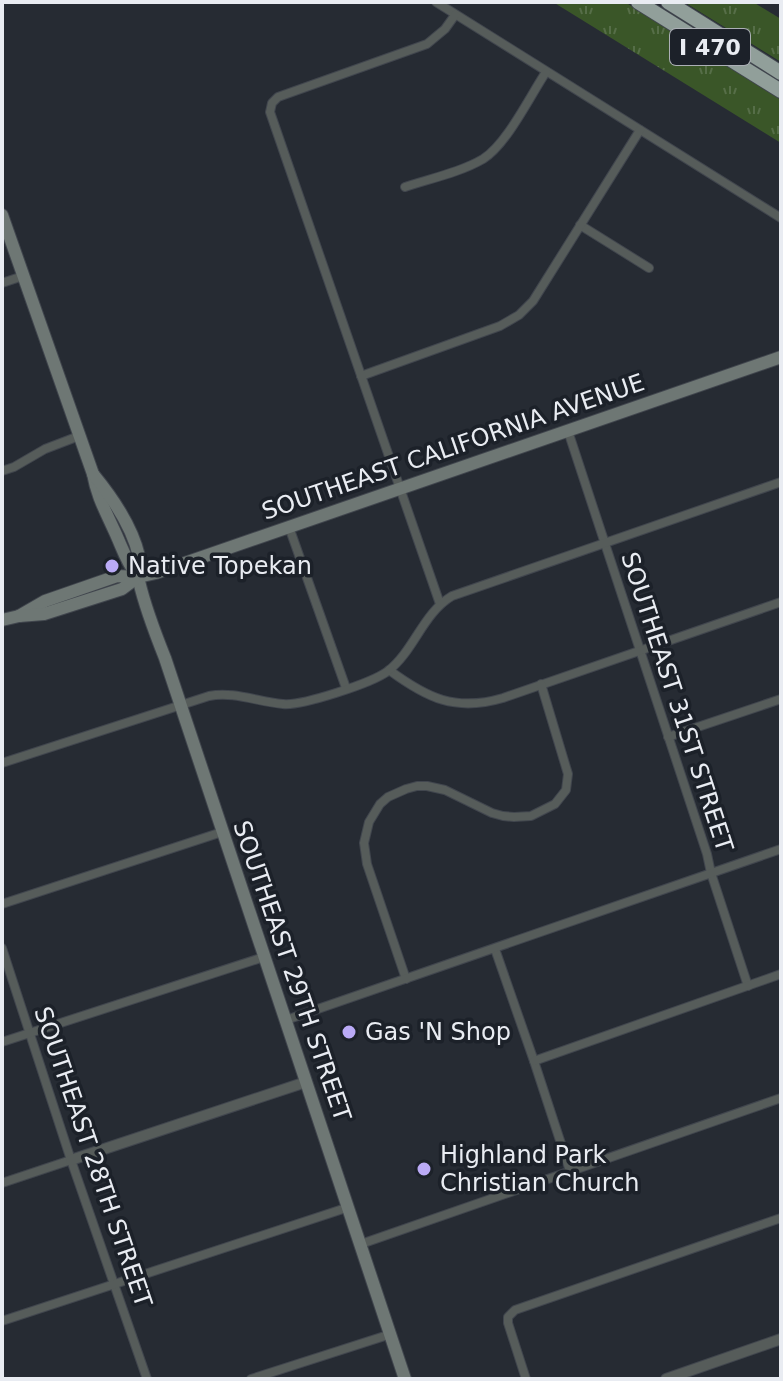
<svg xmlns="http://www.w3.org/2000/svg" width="783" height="1381" font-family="'DejaVu Sans',sans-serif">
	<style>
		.grass { fill: url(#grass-tufts) }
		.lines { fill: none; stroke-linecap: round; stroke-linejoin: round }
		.minor-casing { stroke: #41464e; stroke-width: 10 }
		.tertiary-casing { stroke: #41464e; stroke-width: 12 }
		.secondary-casing { stroke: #41464e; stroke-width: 14 }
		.motorway-casing { stroke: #41464e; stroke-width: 16 }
		.minor { stroke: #565c5a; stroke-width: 8 }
		.tertiary { stroke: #565c5a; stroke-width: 10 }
		.secondary { stroke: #6e7774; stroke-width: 12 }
		.motorway { stroke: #919f9a; stroke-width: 14 }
		.poi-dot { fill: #baaaf6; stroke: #1c2129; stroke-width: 3 }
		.labels { text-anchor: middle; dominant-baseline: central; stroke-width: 7; stroke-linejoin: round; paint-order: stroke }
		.shield { fill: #1c2129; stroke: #acafb6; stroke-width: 2 }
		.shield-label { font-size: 22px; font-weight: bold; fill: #e9ecf2 }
		.street-label { font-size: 24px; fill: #e9ecf2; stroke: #1c2129 }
		.poi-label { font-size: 24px; fill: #e9ecf2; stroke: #1c2129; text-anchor: start }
	</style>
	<defs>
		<pattern id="grass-tufts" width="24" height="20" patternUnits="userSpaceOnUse" patternTransform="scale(2)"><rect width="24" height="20" fill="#3a5628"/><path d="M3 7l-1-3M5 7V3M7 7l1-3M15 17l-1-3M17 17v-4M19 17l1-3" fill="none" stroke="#566e48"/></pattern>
	</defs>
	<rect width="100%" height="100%" fill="#262b33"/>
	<!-- grass -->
	<g class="grass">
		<path d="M553,2H625L781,100V143Z"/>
		<path d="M684,2H753L781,19V62Z"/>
	</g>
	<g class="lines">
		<!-- minor casing -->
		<g class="minor-casing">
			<g id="minor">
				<path d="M436,2L781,218"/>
				<path d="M405,187C429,179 461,172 483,159C507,144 530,96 546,72"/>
				<path d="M580,225L649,268"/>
				<path d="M2,283L23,276"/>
				<path d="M361,376L500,326L519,315L533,301L640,130"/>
				<path d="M568,431L707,854L711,873L748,986"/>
				<path d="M2,471L14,467L45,449L79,436"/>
				<path d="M289,527L346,688"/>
				<path d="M440,604L270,112L272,103L278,97L427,44L445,29L455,15"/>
				<path d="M389,670C427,698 455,712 503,698L781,602"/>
				<path d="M668,737L781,699"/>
				<path d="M2,763L209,696C234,691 258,702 283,704C302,706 372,683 388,671C414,651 423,613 452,596L781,482"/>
				<path d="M2,904L222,832"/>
				<path d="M2,948L71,1160L147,1379"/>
				<path d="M495,949L534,1061L570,1171"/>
				<path d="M406,979L367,864L364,843L369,822L380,804L388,797L406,789L417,786H427L445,790L492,813L503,816L514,817L531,816L555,804L566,790L568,774L541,684"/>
				<path d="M286,1020L781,849"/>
				<path d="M2,1042L264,957"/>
				<path d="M534,1061L781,974"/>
				<path d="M2,1183L71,1160"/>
				<path d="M361,1244L781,1098"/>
				<path d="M2,1321L349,1207"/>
				<path d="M251,1379L391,1334"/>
				<path d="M526,1379L508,1323V1317L515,1310L781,1218"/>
			</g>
		</g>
		<!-- tertiary casing -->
		<g class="tertiary-casing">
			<g id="tertiary">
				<path d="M71,1160L306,1082"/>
				<path d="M666,1379L781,1339"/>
			</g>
		</g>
		<!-- secondary casing -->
		<g class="secondary-casing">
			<g id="secondary">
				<path d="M2,215L93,474C97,496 105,510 114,530C123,549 125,560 138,577"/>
				<path d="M93,474C112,497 132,526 139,556C141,564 138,573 139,581C145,607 155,633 165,658L405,1379"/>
				<path d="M19,616L45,601L117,576L138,577L156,573L781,357"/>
				<path d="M2,620L19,616L44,614L122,589L138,577"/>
			</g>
		</g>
		<!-- motorway casing -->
		<g class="motorway-casing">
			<g id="motorway">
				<path d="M638,2L781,91"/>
				<path d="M668,2L781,73"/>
			</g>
		</g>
		<!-- minor -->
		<use href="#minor" class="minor"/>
		<!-- tertiary -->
		<use href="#tertiary" class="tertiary"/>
		<!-- secondary -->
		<use href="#secondary" class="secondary"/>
		<!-- motorway -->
		<use href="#motorway" class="motorway"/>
	</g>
	<!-- markers -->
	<g class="poi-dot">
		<circle cx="112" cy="566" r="8"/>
		<circle cx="349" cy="1032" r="8"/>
		<circle cx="424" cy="1169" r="8"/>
	</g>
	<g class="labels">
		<!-- shield labels -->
		<rect class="shield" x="670" y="29" width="80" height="36" rx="6"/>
		<g class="shield-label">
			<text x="710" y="47">I 470</text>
		</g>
		<!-- street labels -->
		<g class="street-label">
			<text transform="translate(453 447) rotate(-19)">SOUTHEAST CALIFORNIA AVENUE</text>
			<text transform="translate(677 702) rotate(72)">SOUTHEAST 31ST STREET</text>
			<text transform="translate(292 971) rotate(71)">SOUTHEAST 29TH STREET</text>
			<text transform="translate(93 1157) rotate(71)">SOUTHEAST 28TH STREET</text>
		</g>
		<!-- poi labels -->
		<g class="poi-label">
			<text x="128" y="566">Native Topekan</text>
			<text x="365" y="1032">Gas 'N Shop</text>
			<text x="440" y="1155">Highland Park<tspan x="440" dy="28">Christian Church</tspan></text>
		</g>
	</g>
	<!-- border -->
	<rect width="783" height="1381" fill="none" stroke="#e9ecf2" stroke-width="8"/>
</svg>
